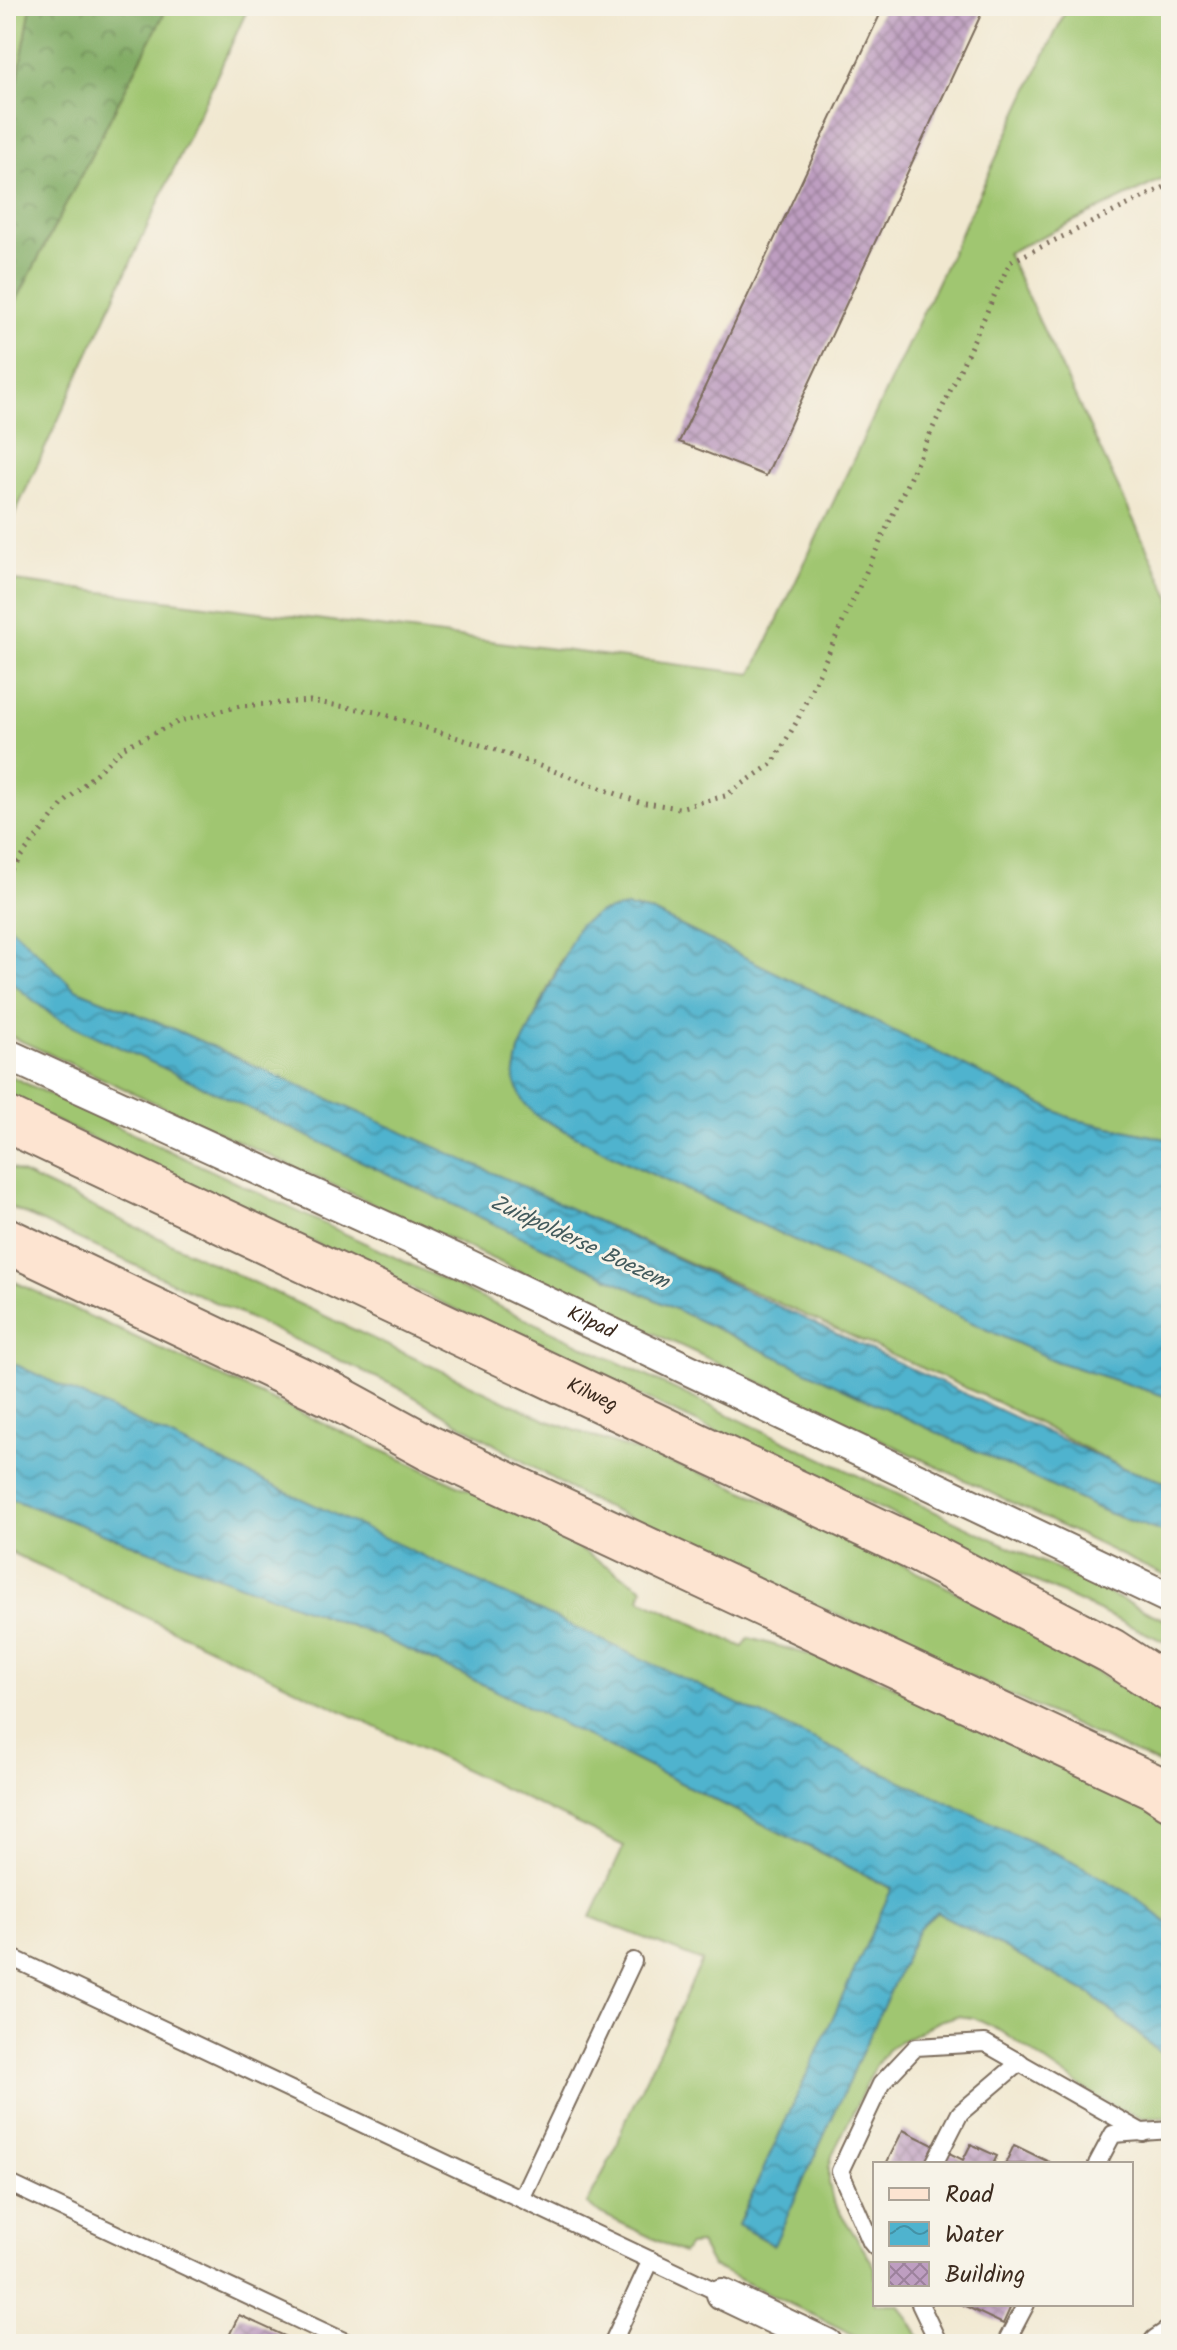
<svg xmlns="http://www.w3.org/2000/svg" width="1177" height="2350" font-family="Kalam,sans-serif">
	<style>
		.grass { fill: #a0c671; stroke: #6e7848; stroke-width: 2 }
		.forest { fill: url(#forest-crowns); stroke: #5e6a40; stroke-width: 2 }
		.water { fill: url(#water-waves); stroke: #456e76; stroke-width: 2 }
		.building { fill: url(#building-cross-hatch) }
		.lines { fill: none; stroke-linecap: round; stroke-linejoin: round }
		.lane-casing { stroke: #7b6c5c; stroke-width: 20 }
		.street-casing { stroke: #7b6c5c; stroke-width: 34 }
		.secondary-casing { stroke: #7b6c5c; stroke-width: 48 }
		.path { stroke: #7b6c5c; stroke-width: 5; stroke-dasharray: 2 6; stroke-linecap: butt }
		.lane { stroke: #fff; stroke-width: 16 }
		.street { stroke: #fff; stroke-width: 30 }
		.secondary { stroke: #fde4d1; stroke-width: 44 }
		.labels { text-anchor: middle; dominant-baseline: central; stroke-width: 6; stroke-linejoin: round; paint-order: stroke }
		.street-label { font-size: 20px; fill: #3b2a1e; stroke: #f7f3e8 }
		.water-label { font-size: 22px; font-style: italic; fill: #425a5c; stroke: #f7f3e8 }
	</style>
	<defs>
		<pattern id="forest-crowns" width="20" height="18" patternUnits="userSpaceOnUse" patternTransform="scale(2)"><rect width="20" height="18" fill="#80ab63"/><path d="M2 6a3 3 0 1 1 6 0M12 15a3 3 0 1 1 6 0" fill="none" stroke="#6a8b51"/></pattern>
		<pattern id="water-waves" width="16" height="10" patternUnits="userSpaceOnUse" patternTransform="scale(2)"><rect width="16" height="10" fill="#4fb3ce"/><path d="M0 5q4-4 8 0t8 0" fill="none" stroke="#4392a7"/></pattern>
		<pattern id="building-cross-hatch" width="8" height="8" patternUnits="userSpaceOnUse" patternTransform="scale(2)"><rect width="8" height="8" fill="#be9ec1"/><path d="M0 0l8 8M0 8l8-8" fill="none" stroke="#9c819c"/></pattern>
	</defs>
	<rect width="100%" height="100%" fill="#f7f3e8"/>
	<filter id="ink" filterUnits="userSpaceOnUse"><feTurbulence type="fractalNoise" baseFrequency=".0125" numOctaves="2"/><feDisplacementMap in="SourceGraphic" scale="16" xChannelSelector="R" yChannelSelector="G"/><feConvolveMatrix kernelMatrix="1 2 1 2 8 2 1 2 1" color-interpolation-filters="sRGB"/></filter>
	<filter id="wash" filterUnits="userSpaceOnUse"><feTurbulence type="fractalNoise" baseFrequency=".006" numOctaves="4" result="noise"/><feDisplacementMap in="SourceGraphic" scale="32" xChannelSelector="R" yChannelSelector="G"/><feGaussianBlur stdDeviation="1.8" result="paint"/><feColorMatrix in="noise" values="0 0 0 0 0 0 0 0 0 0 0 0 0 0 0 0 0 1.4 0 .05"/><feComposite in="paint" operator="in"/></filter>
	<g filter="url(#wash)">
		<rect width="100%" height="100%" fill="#f1e8d0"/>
		<!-- grass -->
		<g class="grass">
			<path d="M6,6H31L6,146Z"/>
			<path d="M168,6H249L6,533V321Z"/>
			<path d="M1068,6H1171V175L1007,253L1171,599V1140L1072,1119L653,912L627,907L562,958L519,1051L514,1078L535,1115L624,1161L1055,1361L1171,1398V1484L1125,1469L999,1403L169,1027L75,989L6,922V580L752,674Z"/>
			<path d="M6,978L53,1016L1108,1513L1171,1535V1579L811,1406L6,1034Z"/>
			<path d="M6,1074L1171,1623V1645L6,1098Z"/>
			<path d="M6,1166L548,1421L717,1479L870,1548L1029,1629L1171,1719V1770L582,1496L399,1388L6,1205Z"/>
			<path d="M6,1278L523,1515L643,1588L640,1599L743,1647L749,1638L853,1667L1127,1795L1171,1825V1926L1134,1896L1072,1861L6,1362Z"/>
			<path d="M6,1497L378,1636L472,1679L893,1889L738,2225L773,2245L919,1928L937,1912L1092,1995L1171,2062V2117L1144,2118L1117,2108L1089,2092L1001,2031L974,2018L957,2016L939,2021L889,2048L875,2067L833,2153L829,2167V2183L833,2201L875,2267V2304H899L924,2344H873L712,2266L700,2244L689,2245L683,2253L596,2211L587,2204L617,2146L623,2126L702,1961L591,1917L624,1846L6,1550Z"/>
		</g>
		<!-- forest -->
		<path class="forest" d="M31,6H168L6,321V146Z"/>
		<!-- water -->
		<g class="water">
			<path d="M626,907L653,912L1072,1119L1171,1140V1398L1055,1361L624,1161L535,1115L522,1100L514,1078L519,1051L579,925L600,912Z"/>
			<path d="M6,922L75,989L169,1027L535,1192L1125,1469L1171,1484V1535L1108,1513L53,1016L6,978Z"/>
			<path d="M6,1360L1072,1861L1134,1896L1171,1926V2062L1092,1995L937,1912L919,1928L774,2245L738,2225L892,1888L472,1679L378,1636L6,1497Z"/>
		</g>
		<g id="blocks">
			<!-- building -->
			<g class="building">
				<path d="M884,6H985L766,476L679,442Z"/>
				<path d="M903,2130L963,2160L971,2144L997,2156L993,2164H886Z"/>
				<path d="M1014,2145L1053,2164H1005Z"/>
				<path d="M961,2304H1012L1003,2324Z"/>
				<path d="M239,2315L289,2338L286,2344H225Z"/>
			</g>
		</g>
	</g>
	<g filter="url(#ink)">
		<use href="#blocks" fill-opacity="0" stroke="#7b6c5c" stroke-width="2"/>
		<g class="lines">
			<!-- lane casing -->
			<g class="lane-casing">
				<g id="lane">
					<path d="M6,1955L722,2294"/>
					<path d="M934,2164L960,2113L1020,2062"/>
					<path d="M1097,2164L1113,2134L1171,2130"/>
					<path d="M6,2182L350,2344"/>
					<path d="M521,2199L633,1961"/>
					<path d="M875,2247L871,2242L840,2171L881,2084L916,2047L985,2043L1143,2133"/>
					<path d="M920,2304L939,2344"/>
					<path d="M612,2344L651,2260"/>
					<path d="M1005,2344L1026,2304"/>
				</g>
			</g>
			<!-- street casing -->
			<g class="street-casing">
				<g id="street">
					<path id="s1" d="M6,1054L462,1262L1171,1599"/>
					<path d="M722,2294L827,2344"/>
					<path d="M1159,2344L1171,2336"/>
				</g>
			</g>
			<!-- secondary casing -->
			<g class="secondary-casing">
				<g id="secondary">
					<path id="s2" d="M6,1119L910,1546L1111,1651L1171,1690"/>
					<path d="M6,1240L332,1395L429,1448L1153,1786L1171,1798"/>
				</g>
			</g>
			<!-- path -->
			<path class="path" d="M6,876L63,804L124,747L180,721L240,706L310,701L376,712L493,749L639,802L679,808L725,796L773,763L796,723L1010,262L1171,184"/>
			<!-- lane -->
			<use href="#lane" class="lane"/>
			<!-- street -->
			<use href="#street" class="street"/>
			<!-- secondary -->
			<use href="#secondary" class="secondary"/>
		</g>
	</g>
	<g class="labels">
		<!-- street labels -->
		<g class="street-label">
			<text stroke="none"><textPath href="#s1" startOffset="644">Kilpad</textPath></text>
			<text stroke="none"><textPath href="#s2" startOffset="648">Kilweg</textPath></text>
		</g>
		<!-- water labels -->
		<g class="water-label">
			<text transform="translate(579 1243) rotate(25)">Zuidpolderse Boezem</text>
		</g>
	</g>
	<!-- margin -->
	<rect width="1177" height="2350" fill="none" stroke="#f7f3e8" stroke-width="32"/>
	<!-- legend -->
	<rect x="873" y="2162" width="260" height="144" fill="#f7f3e8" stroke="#aca397" stroke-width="2"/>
	<rect x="889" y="2188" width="40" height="12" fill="#fde4d1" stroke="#aca397" stroke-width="2"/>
	<text x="945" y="2202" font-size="24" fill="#3b2a1e">Road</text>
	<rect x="889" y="2222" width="40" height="24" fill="url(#water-waves)" stroke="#aca397" stroke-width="2"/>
	<text x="945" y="2242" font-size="24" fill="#3b2a1e">Water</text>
	<rect x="889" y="2262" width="40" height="24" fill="url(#building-cross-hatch)" stroke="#aca397" stroke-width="2"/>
	<text x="945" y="2282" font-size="24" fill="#3b2a1e">Building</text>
</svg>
